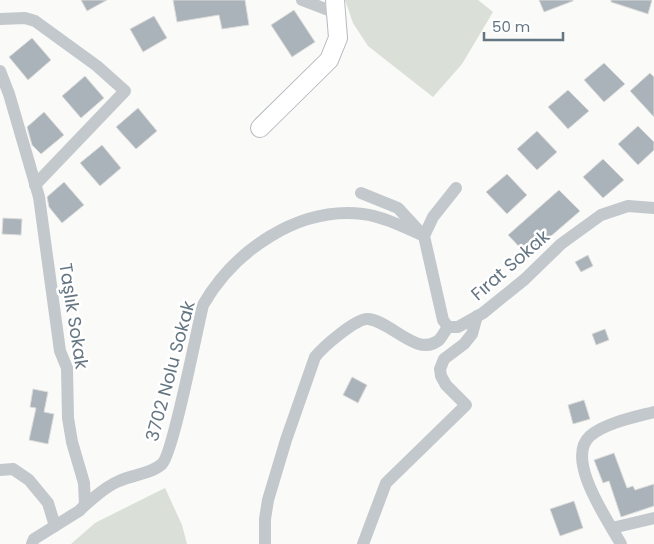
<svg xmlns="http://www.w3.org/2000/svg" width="654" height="544" font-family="Poppins,sans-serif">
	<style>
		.green { fill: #dadfd7 }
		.building { fill: #aab3b9; stroke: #dcdcda }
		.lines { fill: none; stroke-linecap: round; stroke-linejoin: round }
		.secondary-casing { stroke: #b3babf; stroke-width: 20 }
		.street { stroke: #c3c8cc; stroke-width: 12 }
		.secondary { stroke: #fff; stroke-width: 18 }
		.labels { text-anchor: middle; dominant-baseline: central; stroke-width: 5; stroke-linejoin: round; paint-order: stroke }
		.street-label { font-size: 18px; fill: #657683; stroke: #fff }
	</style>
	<rect width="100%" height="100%" fill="#fafaf8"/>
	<!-- green -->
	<g class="green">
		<path d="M345,0H478L493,12L462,64L433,97L368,46L353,23Z"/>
		<path d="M165,488L182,525L187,544H71L95,523Z"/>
	</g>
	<!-- building -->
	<g class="building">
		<path d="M81,0H107L87,11Z"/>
		<path d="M173,0H245L249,25L222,29L219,15L177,22Z"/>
		<path d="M539,0H573V1L544,12Z"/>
		<path d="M611,0H652L648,14L611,2Z"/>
		<path d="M294,10L315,42L292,57L271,25Z"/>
		<path d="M154,16L167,38L143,52L130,29Z"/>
		<path d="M32,38L51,60L28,80L9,57Z"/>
		<path d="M604,63L625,84L604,102L584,80Z"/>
		<path d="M650,73L654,77V117L630,91Z"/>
		<path d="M85,76L104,98L81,118L62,96Z"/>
		<path d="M568,90L589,111L568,129L548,107Z"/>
		<path d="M138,108L157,131L136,149L116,127Z"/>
		<path d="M44,112L64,135L41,154L32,145L27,127Z"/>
		<path d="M638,126L654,142V150L638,165L618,144Z"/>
		<path d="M537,131L557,152L537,170L517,149Z"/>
		<path d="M102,145L121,168L100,186L80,163Z"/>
		<path d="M603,159L624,180L603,198L583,177Z"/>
		<path d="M507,174L527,195L507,214L486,192Z"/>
		<path d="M64,182L84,205L62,223L49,207L47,197Z"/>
		<path d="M559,190L580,211L528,256L508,235Z"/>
		<path d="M3,218L22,219L21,235L2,234Z"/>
		<path d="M588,255L593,266L581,272L575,262Z"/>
		<path d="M605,329L609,340L596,345L592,334Z"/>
		<path d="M352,377L367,385L358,403L343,395Z"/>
		<path d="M33,389L48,392L44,412L54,414L48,444L29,440L36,408L30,407Z"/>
		<path d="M584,400L590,419L573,424L568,405Z"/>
		<path d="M614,453L627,488L633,486L635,490L654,484V506L621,517L609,481L603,483L594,460Z"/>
		<path d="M574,501L583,528L560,536L550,509Z"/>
	</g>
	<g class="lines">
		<!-- secondary casing -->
		<g class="secondary-casing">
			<path id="secondary" d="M260,128L329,60L338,38L335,0"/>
		</g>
		<!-- street -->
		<g class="street">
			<path d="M302,0L336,13"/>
			<path d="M0,19L25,18L35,21L97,66L125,91L35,185"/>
			<path d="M0,71L9,94L39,197L60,351L67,368L68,418L72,442L84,483L85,505L79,511L34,539L32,544"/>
			<path d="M361,193L398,208L420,232"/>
			<path d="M424,236L443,320L448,327H458L483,313L525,279L561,244L601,215L628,206L654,208"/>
			<path d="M424,236L433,217L456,188"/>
			<path d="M0,470L13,469L29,480L48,503L55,526"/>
			<path d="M85,505C96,496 106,486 119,481C132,475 151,474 162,464C173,454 197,329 203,305C234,251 298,206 363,214C382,216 406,228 424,236"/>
			<path d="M612,528L654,518"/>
			<path d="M265,544V519L268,500L286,440L315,357C323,347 356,318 368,319C391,321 417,358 439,340C442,337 445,331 448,327"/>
			<path d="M363,544L386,483L466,405L446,385L441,376L440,369L444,359L464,344L472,334L477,316"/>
			<path d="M621,544C609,522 564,459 590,436C605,423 635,417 654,412"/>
		</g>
		<!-- secondary -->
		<use href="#secondary" class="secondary"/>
	</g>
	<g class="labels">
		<!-- street labels -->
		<g class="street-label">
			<text transform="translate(510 265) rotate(-41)">Fırat Sokak</text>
			<text transform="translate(74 316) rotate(81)">Taşlık Sokak</text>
			<text transform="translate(170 371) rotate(-75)">3702 Nolu Sokak</text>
		</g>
	</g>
	<!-- scale -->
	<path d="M484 32v8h79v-8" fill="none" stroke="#657683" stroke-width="2.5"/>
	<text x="492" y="32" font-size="15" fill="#657683" stroke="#ffffff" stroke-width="4" paint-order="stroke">50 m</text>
</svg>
